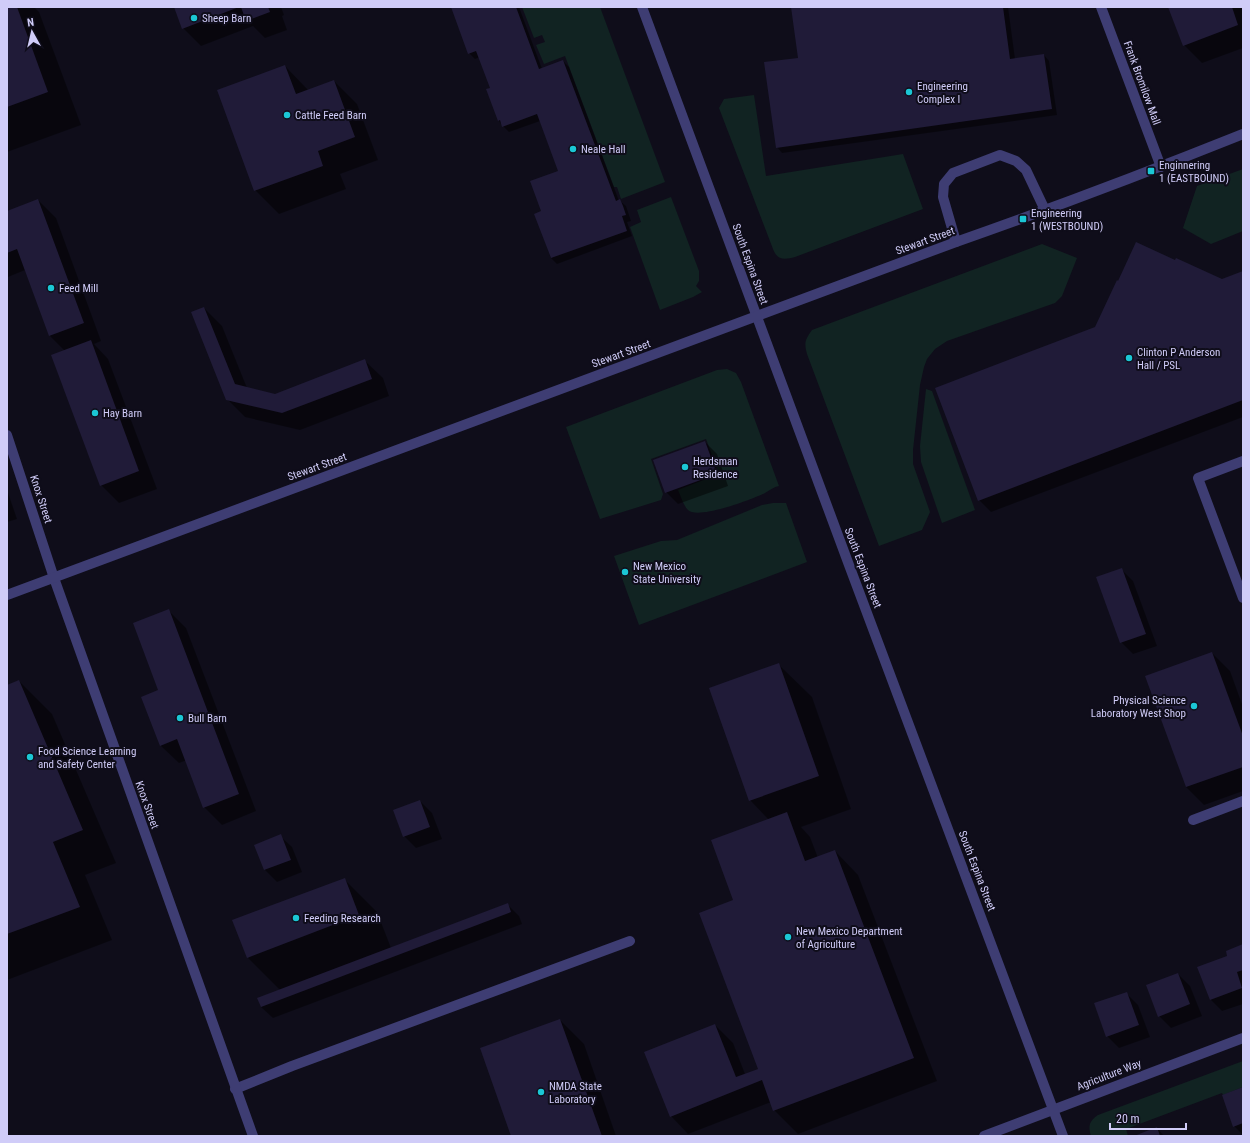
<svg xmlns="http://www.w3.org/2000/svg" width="1250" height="1143" font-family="'Roboto Condensed',sans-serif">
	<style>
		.green { fill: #112322 }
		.shadow { fill: #0007 }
		.building { fill: #201b38 }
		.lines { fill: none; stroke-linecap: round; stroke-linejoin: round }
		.service { stroke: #3e3d73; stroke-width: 10 }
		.pedestrian { stroke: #3e3d73; stroke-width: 10 }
		.minor { stroke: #3e3d73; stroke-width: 10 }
		.tertiary { stroke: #3e3d73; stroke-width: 10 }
		.poi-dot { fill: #1bc7d5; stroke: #0f0d1a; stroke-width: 1.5 }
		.labels { text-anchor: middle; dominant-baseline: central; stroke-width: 4; stroke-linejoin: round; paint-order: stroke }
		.poi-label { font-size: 11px; fill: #d0ccf8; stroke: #0f0d1a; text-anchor: start }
		.street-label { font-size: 11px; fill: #d0ccf8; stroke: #0f0d1a }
	</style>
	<rect width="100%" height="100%" fill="#0f0d1a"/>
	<!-- green -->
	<g class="green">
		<path d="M522,7H600L665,182L621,199L617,187H614L565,56L544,64L536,45L545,42L542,35L534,38Z"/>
		<path d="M754,95L766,176L903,154L923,209L795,257C784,260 777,260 773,249L719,108L724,99Z"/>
		<path d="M1243,169V231L1211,244L1183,228L1197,186Z"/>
		<path d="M671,197L699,271V281L696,286L702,292L693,297L660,310L630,227L641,222L637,210Z"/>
		<path d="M1042,244L1077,258L1062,296L1055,303L947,341L935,349L927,359L924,367L920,385L913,450V464L930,512L922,530L879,546L807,354C804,342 805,340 812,330Z"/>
		<path d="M727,369L736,373L741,382L779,486C774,487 770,490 765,493C753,499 698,520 688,510C683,505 681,496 678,490L719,474L706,439L651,459L663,494L661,500L600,519L566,427L717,370Z"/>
		<path d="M926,389L932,391L975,510L942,523L921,462L920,446Z"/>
		<path d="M773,503H786L807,562L639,625L614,556L661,541L677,540L762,505Z"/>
		<path d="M1243,1061V1087L1223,1095L1222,1093L1126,1129L1128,1136H1091C1088,1126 1089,1121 1098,1115Z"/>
	</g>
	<!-- shadow -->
	<g class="shadow">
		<path d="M7,7H34L39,12L81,125L7,152Z"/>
		<path d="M175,7H281L284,15L282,16L287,30L265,38L253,26L201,46L183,28Z"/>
		<path d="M452,7H519L542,69L563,61L569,67L619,201H620L626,206L631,221L627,222L632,236L557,264L551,258L535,214L542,212L559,172L540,121L509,132L503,126L499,121L487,90L492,88L480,57L475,59L469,53Z"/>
		<path d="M792,7H1008L1015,59L1044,55L1049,61L1057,115L782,153L777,147L799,58Z"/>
		<path d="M1170,7H1242L1243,48L1202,63L1184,45Z"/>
		<path d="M285,66L308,90L334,81L357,104L378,160L340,174L346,189L279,214L255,190Z"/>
		<path d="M38,200L56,218L101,341L94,344L108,359L157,489L119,503L101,485L65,351L50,336L25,270L8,277L7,275V212Z"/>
		<path d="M1243,272V417L991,512L979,500L1222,280Z"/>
		<path d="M204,308L222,326L247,388L275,395L365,361L383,378L389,396L300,430L245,417L227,399Z"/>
		<path d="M705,442L717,454L728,486L678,504L666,492Z"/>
		<path d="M7,490L17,519L7,522Z"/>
		<path d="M1121,569L1133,581L1157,646L1133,654L1121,642Z"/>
		<path d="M168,610L186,628L256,811L222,825L204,807L187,760L179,763L161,746L160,691Z"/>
		<path d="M1212,653L1230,671L1243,707V791L1204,805L1186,787Z"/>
		<path d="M778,664L812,697L851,809L801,827L810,837L818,858L835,851L858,875L937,1081L798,1134L774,1110L771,1102L688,1134L671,1116L715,1025L733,1043L745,1074L759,1069L735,900L769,820L750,800Z"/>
		<path d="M19,681L52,714L116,863L85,875L112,940L7,980V686Z"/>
		<path d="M420,801L432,813L442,839L416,848L404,836Z"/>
		<path d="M280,836L292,847L302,872L277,882L265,870L255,845Z"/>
		<path d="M344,879L377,912L391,948L507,904L519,916L522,924L273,1018L261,1007L280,990L248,958Z"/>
		<path d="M1243,945V1004L1222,1011L1210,999L1229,956Z"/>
		<path d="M1178,974L1190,986L1202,1016L1171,1028L1159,1016Z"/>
		<path d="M1126,993L1138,1005L1150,1037L1119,1048L1107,1036Z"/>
		<path d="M560,1020L584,1044L616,1136H512Z"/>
		<path d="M1243,1088V1135L1234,1126Z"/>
		<path d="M1157,1128L1164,1136H1136Z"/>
	</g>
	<!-- building -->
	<g class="building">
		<path d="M7,7H17L48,92L7,107Z"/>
		<path d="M174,7H239L182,29Z"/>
		<path d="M241,7H268L270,12L246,21Z"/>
		<path d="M451,7H516L539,69L563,60L616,201L620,199L623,206L626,215L622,216L627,231L551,258L534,214L541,211L530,181L558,171L537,114L502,127L500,120L498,121L486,89L490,88L476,51L468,54Z"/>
		<path d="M791,7H1003L1010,59L1044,54L1052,109L776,148L764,62L798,58Z"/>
		<path d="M1168,7H1232L1238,25L1183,46Z"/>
		<path d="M285,65L296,94L334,80L355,137L318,151L323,166L254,191L217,90Z"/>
		<path d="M38,199L84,323L49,336L17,249L7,253V211Z"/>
		<path d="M1136,242L1175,260L1176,258L1222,279L1243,271V400L978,501L935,388L1095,327L1117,280L1118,281Z"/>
		<path d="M204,307L235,384L275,394L365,359L372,379L282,413L226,400L191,312Z"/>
		<path d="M91,340L139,471L100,486L51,355Z"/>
		<path d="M705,441L717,474L665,493L653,460Z"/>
		<path d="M1122,568L1146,634L1120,643L1096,577Z"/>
		<path d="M169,609L239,794L203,808L177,739L160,746L141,697L158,690L133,623Z"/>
		<path d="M1212,652L1243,736V767L1186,787L1145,676Z"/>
		<path d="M779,663L819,776L749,801L709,688Z"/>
		<path d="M19,680L83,830L53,842L80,907L7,934V685Z"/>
		<path d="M420,800L430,827L403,837L393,810Z"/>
		<path d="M787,812L805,861L835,850L914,1058L773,1111L762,1080L670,1117L644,1052L715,1024L736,1077L758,1069L699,913L733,900L711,840Z"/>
		<path d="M281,834L291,860L264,870L254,845Z"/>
		<path d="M345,878L359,915L247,958L232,920Z"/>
		<path d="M508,903L511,912L261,1007L257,998Z"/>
		<path d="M1243,944V970L1237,972L1242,988L1210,1000L1197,967L1227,956L1226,951Z"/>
		<path d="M1178,973L1190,1004L1158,1017L1146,985Z"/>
		<path d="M1127,992L1139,1025L1106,1037L1094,1003Z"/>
		<path d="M560,1019L602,1136H511L480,1048Z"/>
		<path d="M1243,1087V1123L1233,1127L1222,1095Z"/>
		<path d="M1157,1127L1160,1136H1134Z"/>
	</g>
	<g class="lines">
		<!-- service -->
		<g class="service">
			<path d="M956,242L943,197L944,184L953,173L1000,155L1016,161L1026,170L1045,210"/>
			<path d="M1243,461L1198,478L1243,598"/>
			<path d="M1193,820L1243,801"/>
			<path d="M235,1089L292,1066L630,941"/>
		</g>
		<!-- pedestrian -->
		<path class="pedestrian" d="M1101,7L1161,167"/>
		<!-- minor -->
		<g class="minor">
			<path d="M7,435L54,578L253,1136"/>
			<path d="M984,1136L1243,1038"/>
		</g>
		<!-- tertiary -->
		<g class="tertiary">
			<path d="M642,7L849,565L1063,1136"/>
			<path d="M7,595L956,242C1053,208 1148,172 1243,134"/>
		</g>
	</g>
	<!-- markers -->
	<g class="poi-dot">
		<circle cx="194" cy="18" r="4"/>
		<circle cx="909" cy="92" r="4"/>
		<circle cx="287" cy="115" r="4"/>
		<circle cx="573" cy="149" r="4"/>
		<rect x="1147" y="167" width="8" height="8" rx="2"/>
		<rect x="1019" y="215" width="8" height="8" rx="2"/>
		<circle cx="51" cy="288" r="4"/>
		<circle cx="1129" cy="358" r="4"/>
		<circle cx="95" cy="413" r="4"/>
		<circle cx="685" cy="467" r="4"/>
		<circle cx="625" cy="572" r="4"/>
		<circle cx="1194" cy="706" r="4"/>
		<circle cx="180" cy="718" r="4"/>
		<circle cx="30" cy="757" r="4"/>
		<circle cx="296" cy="918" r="4"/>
		<circle cx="788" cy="937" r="4"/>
		<circle cx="541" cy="1092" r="4"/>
	</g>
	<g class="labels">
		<!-- poi labels -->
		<g class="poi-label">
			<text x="202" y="18">Sheep Barn</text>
			<text x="917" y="86">Engineering<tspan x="917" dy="13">Complex I</tspan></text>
			<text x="295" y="115">Cattle Feed Barn</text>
			<text x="581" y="149">Neale Hall</text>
			<text x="1159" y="165">Enginnering<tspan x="1159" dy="13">1 (EASTBOUND)</tspan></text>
			<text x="1031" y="213">Engineering<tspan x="1031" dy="13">1 (WESTBOUND)</tspan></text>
			<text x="59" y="288">Feed Mill</text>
			<text x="1137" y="352">Clinton P Anderson<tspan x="1137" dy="13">Hall / PSL</tspan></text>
			<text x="103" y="413">Hay Barn</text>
			<text x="693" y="461">Herdsman<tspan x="693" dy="13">Residence</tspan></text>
			<text x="633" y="566">New Mexico<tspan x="633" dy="13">State University</tspan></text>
			<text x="1186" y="700" text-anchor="end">Physical Science<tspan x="1186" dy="13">Laboratory West Shop</tspan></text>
			<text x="188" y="718">Bull Barn</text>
			<text x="38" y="751">Food Science Learning<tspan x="38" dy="13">and Safety Center</tspan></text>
			<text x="304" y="918">Feeding Research</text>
			<text x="796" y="931">New Mexico Department<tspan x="796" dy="13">of Agriculture</tspan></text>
			<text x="549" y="1086">NMDA State<tspan x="549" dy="13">Laboratory</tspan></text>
		</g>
		<!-- street labels -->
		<g class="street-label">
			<text transform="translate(1142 83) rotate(70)">Frank Bromilow Mall</text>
			<text transform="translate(925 241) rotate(-20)">Stewart Street</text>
			<text transform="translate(750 264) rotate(70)">South Espina Street</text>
			<text transform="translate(621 354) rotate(-20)">Stewart Street</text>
			<text transform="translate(317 467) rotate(-20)">Stewart Street</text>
			<text transform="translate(41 499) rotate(72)">Knox Street</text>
			<text transform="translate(863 568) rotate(69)">South Espina Street</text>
			<text transform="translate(147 805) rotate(70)">Knox Street</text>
			<text transform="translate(977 871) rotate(69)">South Espina Street</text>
			<text transform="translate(1109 1075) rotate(-21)">Agriculture Way</text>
		</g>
	</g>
	<!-- border -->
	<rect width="1250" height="1143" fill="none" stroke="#d0ccf8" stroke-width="16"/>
	<!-- north arrow -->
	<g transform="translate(32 32) rotate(352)" stroke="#0f0d1a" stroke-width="3" paint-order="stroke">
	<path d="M0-3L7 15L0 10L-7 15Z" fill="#d0ccf8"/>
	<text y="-6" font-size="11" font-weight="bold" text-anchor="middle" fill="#d0ccf8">N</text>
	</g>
	<!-- scale -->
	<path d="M1110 1123v6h76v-6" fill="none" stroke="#d0ccf8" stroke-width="2"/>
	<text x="1116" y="1123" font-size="12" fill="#d0ccf8" stroke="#0f0d1a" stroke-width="3" paint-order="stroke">20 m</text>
</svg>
